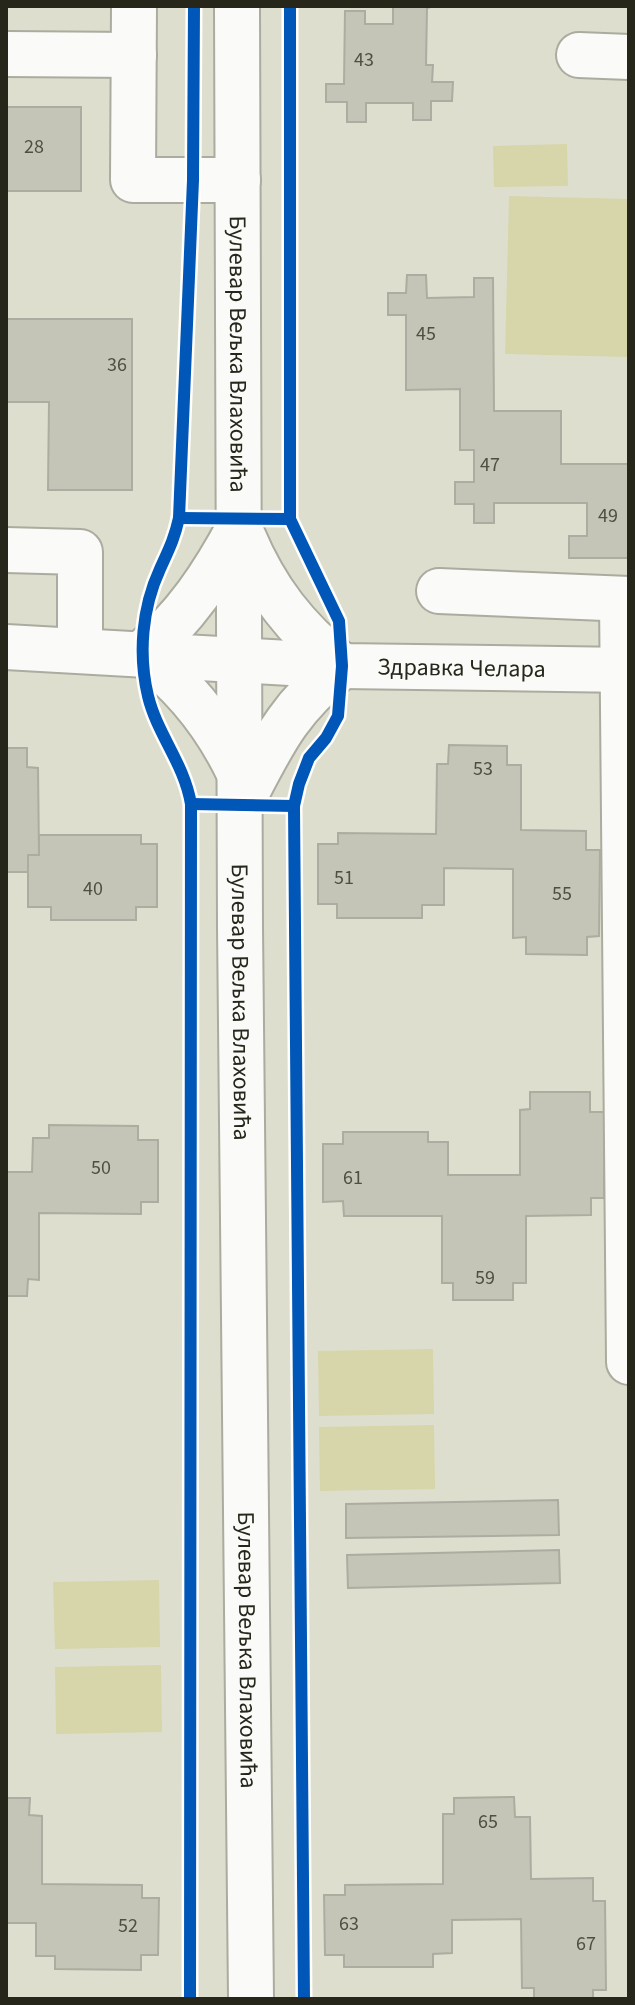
<svg xmlns="http://www.w3.org/2000/svg" width="635" height="2005" font-family="'Source Sans 3',sans-serif">
	<style>
		.green { fill: #d6d6aa }
		.building { fill: #c4c5b7; stroke: #acaca0; stroke-width: 2 }
		.lines { fill: none; stroke-linecap: round; stroke-linejoin: round }
		.minor-casing { stroke: #abab9f; stroke-width: 48 }
		.major-casing { stroke: #abab9f; stroke-width: 48 }
		.minor { stroke: #fafaf8; stroke-width: 44 }
		.major { stroke: #fafaf8; stroke-width: 44 }
		.cycleway-casing { stroke: #fff; stroke-width: 17 }
		.cycleway { stroke: #0057b8; stroke-width: 12 }
		.labels { text-anchor: middle; dominant-baseline: central; stroke-width: 8; stroke-linejoin: round; paint-order: stroke }
		.number-label { font-size: 20px; fill: #4e4e42 }
		.street-label { font-size: 24px; fill: #26261b; stroke: #fff }
	</style>
	<rect width="100%" height="100%" fill="#dedece"/>
	<!-- green -->
	<g class="green">
		<path d="M567,144L568,186L494,187L493,146Z"/>
		<path d="M509,196L629,199V357L505,354Z"/>
		<path d="M433,1349L434,1414L319,1416L318,1351Z"/>
		<path d="M434,1425L435,1489L320,1491L319,1427Z"/>
		<path d="M159,1580L160,1647L55,1649L53,1582Z"/>
		<path d="M161,1665L162,1732L56,1734L55,1667Z"/>
	</g>
	<!-- building -->
	<g class="building">
		<path d="M393,6H434L427,8L426,65H433L432,82H453L452,101H431V120H413V103H366V122H347V102H326V84H344L345,11H365V24H393Z"/>
		<rect x="6" y="107" width="75" height="84"/>
		<path d="M407,275H426L427,298L474,297V278H493L494,411H561V464H629V558H569V536H587V503H494V523H474V504H455V482H474V450H460V389L406,390V315H388V293H406Z"/>
		<path d="M6,319H132V490H48L49,402H6Z"/>
		<path d="M449,745L507,746V765H521V830L586,831V850H600L599,936L587,937V955L526,954V937L513,938V869L444,868V905H422V918H337V904H318V844H338V833L436,834L437,764H448Z"/>
		<path d="M6,748H27V767L38,768L39,855H28V872H6Z"/>
		<path d="M39,835H141V844H157V907H136V920H51V907H28V855H39Z"/>
		<path d="M530,1092H590V1112H604V1198H591V1215L526,1216V1283H513V1300H453V1283H442V1216H344L343,1201L323,1202V1144H343V1132H428V1142H448V1175H520V1110L530,1109Z"/>
		<path d="M49,1125L138,1126V1140H158V1202H141V1214L39,1213V1280L28,1279L27,1296H6V1172H32L33,1138H49Z"/>
		<path d="M558,1500L559,1535L346,1538V1504Z"/>
		<path d="M559,1550L560,1583L348,1588L347,1555Z"/>
		<path d="M514,1797L515,1817H530L531,1879L593,1878V1901H605L606,1990H593V1999H534V1988H522L521,1919L452,1920V1953L433,1954V1967H344V1955H325L324,1895H345V1885L443,1884V1814H454V1798Z"/>
		<path d="M6,1798H30L29,1815L42,1816V1884L142,1885V1898H159L158,1955H141V1970L55,1969V1956H36V1923H6Z"/>
	</g>
	<g class="lines">
		<!-- minor casing -->
		<g class="minor-casing">
			<g id="minor">
				<path d="M134,6L133,180H238"/>
				<path d="M6,54L134,55"/>
				<path d="M579,55L629,57"/>
				<path d="M6,550L80,552V650"/>
				<path d="M439,591L629,599"/>
				<path d="M622,599L629,1362"/>
				<path id="s1" d="M6,647L342,666L629,670"/>
			</g>
		</g>
		<!-- major casing -->
		<g class="major-casing">
			<g id="major">
				<path id="s2" d="M237,6L240,927L251,1999"/>
				<path d="M238,771C215,723 185,685 142,653C184,620 214,574 239,527"/>
				<path d="M243,800C273,742 289,707 342,666C296,629 266,591 243,536"/>
			</g>
		</g>
		<!-- minor -->
		<use href="#minor" class="minor"/>
		<!-- major -->
		<use href="#major" class="major"/>
		<!-- cycleway casing -->
		<g class="cycleway-casing">
			<g id="cycleway">
				<path d="M290,6V519L339,621L342,666L338,716L326,738L309,758L299,784L294,806L304,1999"/>
				<path d="M179,518L290,519"/>
				<path d="M191,804L294,806"/>
				<path d="M190,1999L191,804C184,763 157,734 148,696C138,654 142,608 160,569C169,549 174,540 179,518L193,180L194,6"/>
			</g>
		</g>
		<!-- cycleway -->
		<use href="#cycleway" class="cycleway"/>
	</g>
	<g class="labels">
		<!-- number labels -->
		<g class="number-label">
			<text x="364" y="60">43</text>
			<text x="34" y="147">28</text>
			<text x="426" y="334">45</text>
			<text x="117" y="365">36</text>
			<text x="490" y="465">47</text>
			<text x="608" y="516">49</text>
			<text x="483" y="769">53</text>
			<text x="344" y="878">51</text>
			<text x="93" y="889">40</text>
			<text x="562" y="894">55</text>
			<text x="101" y="1168">50</text>
			<text x="353" y="1178">61</text>
			<text x="485" y="1278">59</text>
			<text x="488" y="1822">65</text>
			<text x="349" y="1924">63</text>
			<text x="128" y="1926">52</text>
			<text x="586" y="1944">67</text>
		</g>
		<!-- street labels -->
		<g class="street-label">
			<text stroke="none"><textPath href="#s2" startOffset="348">Булевар Вељка Влаховића</textPath></text>
			<text stroke="none"><textPath href="#s1" startOffset="456">Здравка Челара</textPath></text>
			<text stroke="none"><textPath href="#s2" startOffset="996">Булевар Вељка Влаховића</textPath></text>
			<text stroke="none"><textPath href="#s2" startOffset="1644">Булевар Вељка Влаховића</textPath></text>
		</g>
	</g>
	<!-- border -->
	<rect width="635" height="2005" fill="none" stroke="#26261b" stroke-width="16"/>
</svg>
